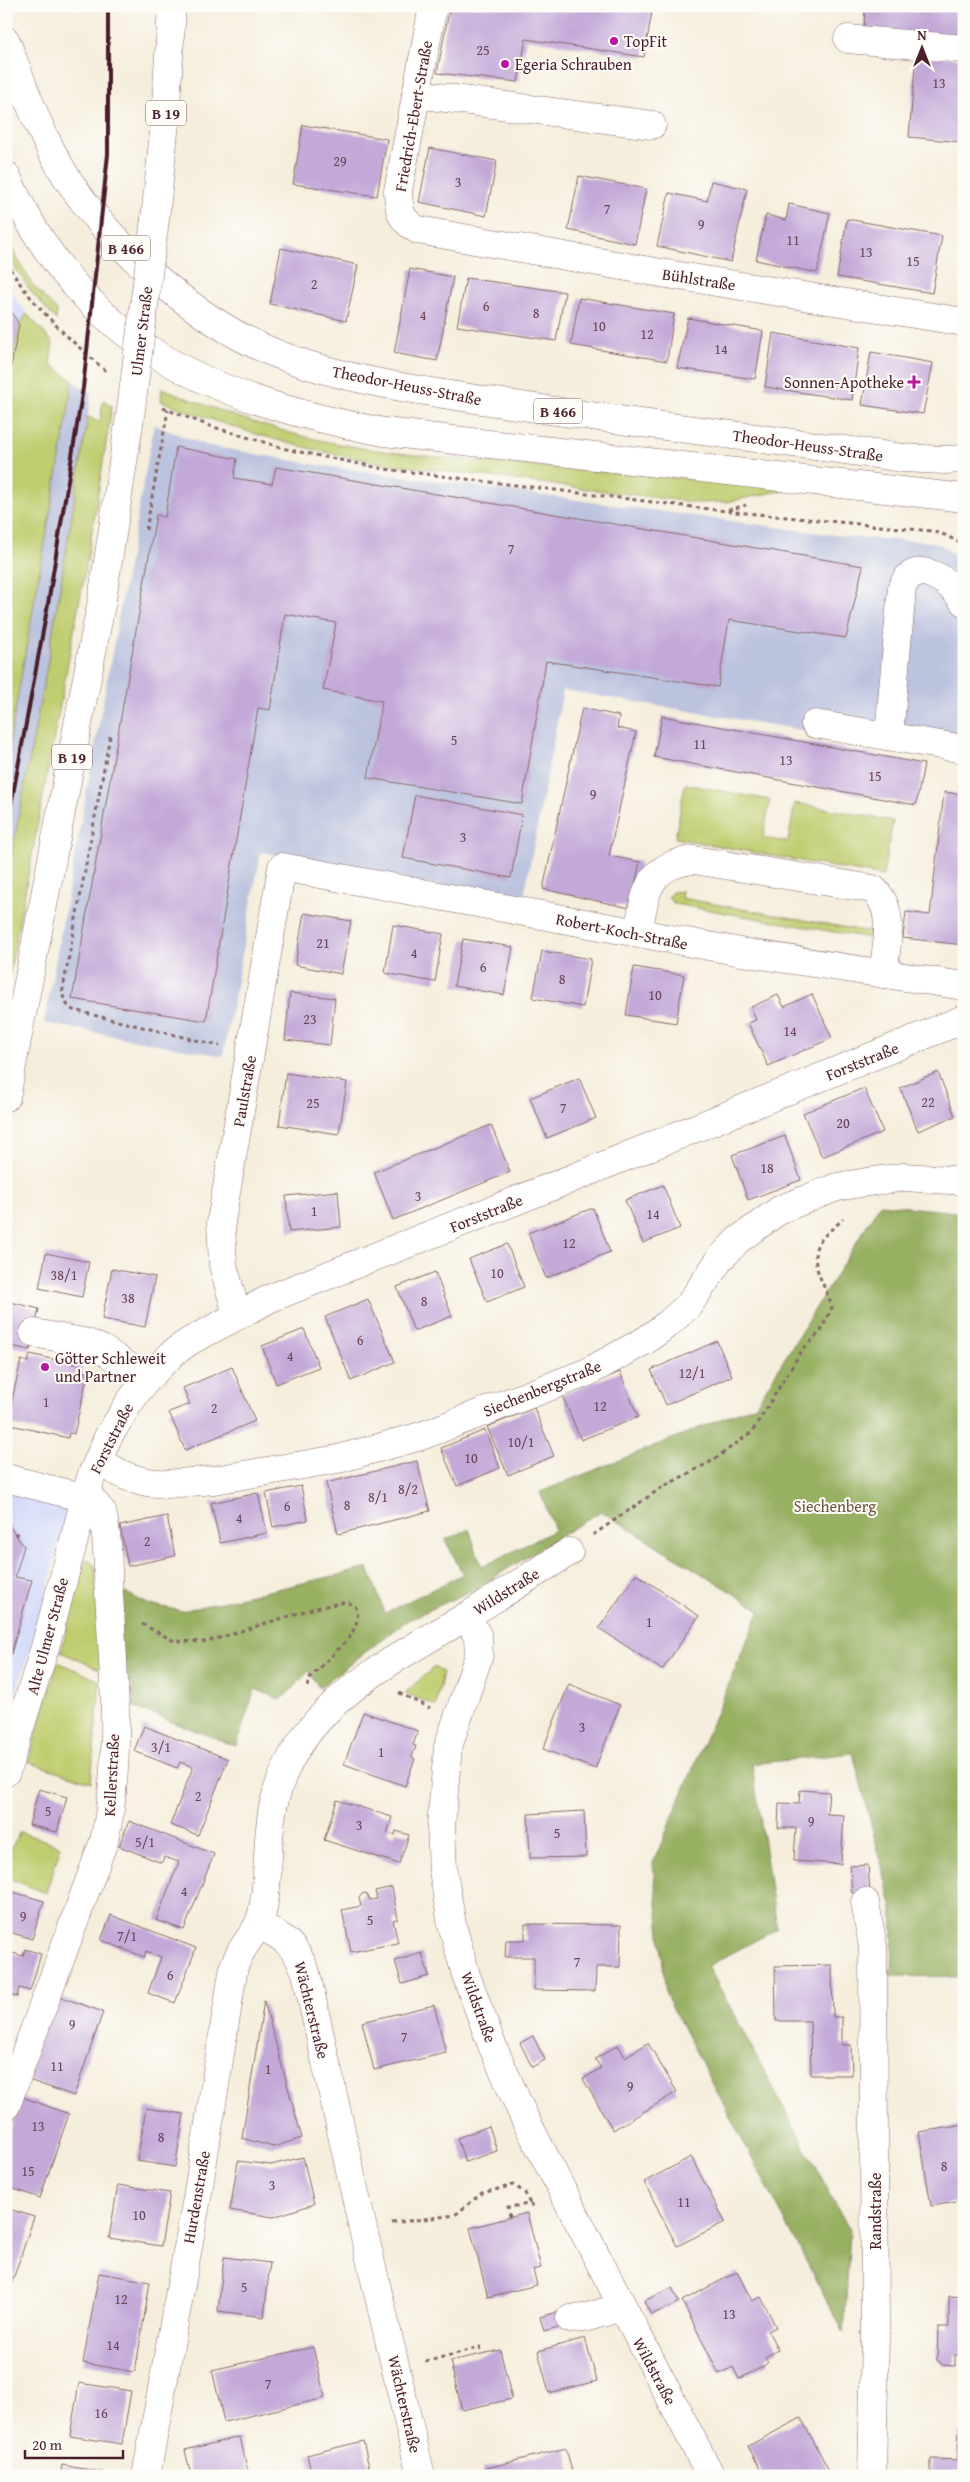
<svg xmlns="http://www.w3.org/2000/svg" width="970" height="2482" font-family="'Gentium Book Plus',serif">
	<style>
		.built { fill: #d2d9f9 }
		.industrial { fill: #bcc3de }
		.green { fill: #bfcd6f; stroke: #84764d }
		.forest { fill: #97b062; stroke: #706846 }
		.building { fill: #c3a9d8 }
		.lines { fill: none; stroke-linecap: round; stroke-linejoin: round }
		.minor-casing { stroke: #866769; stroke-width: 29 }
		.major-casing { stroke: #866769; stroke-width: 29 }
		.path { stroke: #866769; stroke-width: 3; stroke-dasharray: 4 4; stroke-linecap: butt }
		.minor { stroke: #fff; stroke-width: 28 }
		.major { stroke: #fff; stroke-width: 28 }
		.rail { stroke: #4a1f2b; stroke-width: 4 }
		.major-bridge-casing { stroke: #866769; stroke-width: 29; stroke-linecap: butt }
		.major-bridge { stroke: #fff; stroke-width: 28 }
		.poi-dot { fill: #b5179e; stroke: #fdfcf7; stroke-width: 2 }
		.labels { text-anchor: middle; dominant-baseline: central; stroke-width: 4; stroke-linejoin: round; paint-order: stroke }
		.number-label { font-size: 14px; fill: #684256 }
		.shield { fill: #fdfcf7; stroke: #806168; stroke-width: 1 }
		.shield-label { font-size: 15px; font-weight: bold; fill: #4a1f2b }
		.poi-label { font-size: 16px; fill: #4a1f2b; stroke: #fdfcf7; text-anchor: start }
		.street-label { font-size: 16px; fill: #4a1f2b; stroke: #fdfcf7 }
		.park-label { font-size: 16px; fill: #6d533f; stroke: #fdfcf7 }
	</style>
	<rect width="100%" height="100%" fill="#fdfcf7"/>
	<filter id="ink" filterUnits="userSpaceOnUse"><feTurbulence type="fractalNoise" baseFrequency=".02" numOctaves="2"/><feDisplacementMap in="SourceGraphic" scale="10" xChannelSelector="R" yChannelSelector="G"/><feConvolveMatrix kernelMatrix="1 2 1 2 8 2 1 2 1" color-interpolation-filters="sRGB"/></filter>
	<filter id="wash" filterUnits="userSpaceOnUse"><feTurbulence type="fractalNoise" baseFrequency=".0096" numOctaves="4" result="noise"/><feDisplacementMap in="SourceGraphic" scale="20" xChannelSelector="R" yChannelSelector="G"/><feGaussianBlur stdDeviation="1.12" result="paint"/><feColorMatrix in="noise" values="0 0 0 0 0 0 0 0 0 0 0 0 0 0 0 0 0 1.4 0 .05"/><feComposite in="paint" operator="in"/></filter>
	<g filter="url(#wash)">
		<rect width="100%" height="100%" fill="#f5eedc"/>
		<!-- built -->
		<g class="built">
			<path d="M6,285L27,314L19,325L6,392Z"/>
			<path d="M6,1486L70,1502L34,1639L6,1721Z"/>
		</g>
		<!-- industrial -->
		<g class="industrial">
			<path d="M72,380L91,393L88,417L49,655L6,884V761L68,413Z"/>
			<path d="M154,425L205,445L318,465L849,537L931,542L942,545L964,564V757L563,690L523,902L261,852L223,1056L44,1023Z"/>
		</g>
		<!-- green -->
		<g class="green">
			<path d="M6,238L32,284L57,311L56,320L29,289L8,257Z"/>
			<path d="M27,314L53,343L50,364L72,380L68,413L6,761V392L19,325Z"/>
			<path d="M162,388C201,404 240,419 280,430C351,451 427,456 500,463C600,472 699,480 799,487L727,502L699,503L389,464C310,452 235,430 161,401Z"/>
			<path d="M103,400L112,406L88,556L6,993V884L49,655L88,417L100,422Z"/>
			<path d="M685,784L770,800L763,838L788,842L795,803L893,821L883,876L675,838Z"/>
			<path d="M682,891L681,898L870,932L869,938L674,904L668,897L672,892Z"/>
			<path d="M88,1560L95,1566L101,1670L61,1652L83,1563Z"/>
			<path d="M58,1662L100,1681L91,1782L28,1762Z"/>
			<path d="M434,1667L443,1672L436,1706L405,1693Z"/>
			<path d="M20,1832L61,1846L46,1893L6,1877V1857Z"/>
		</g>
		<!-- forest -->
		<path class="forest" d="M880,1204L964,1213V1977L892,1976L893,1909L853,1753L752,1764L777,1929L708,1966L850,2231L844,2333L666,1995L653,1863L760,1610L601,1511L477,1588L406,1621L319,1688L309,1671L281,1700L255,1689L236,1746L133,1707L132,1683H121L116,1588L148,1604L182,1611L368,1568L385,1613L463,1574L445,1540L469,1529L482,1567L555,1530L540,1492L756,1405Z"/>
		<g id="blocks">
			<!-- building -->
			<g class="building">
				<path d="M450,6H653L644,57L526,39L518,82L437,73Z"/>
				<path d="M865,6H964V37L864,29Z"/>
				<path d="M916,55L964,59V107L961,142L909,137Z"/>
				<path d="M303,125L387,139L377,196L293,184Z"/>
				<path d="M430,148L497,161L486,216L419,202Z"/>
				<path d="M579,176L646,189L635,244L568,230Z"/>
				<path d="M711,181L747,189L731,262L657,246L669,193L707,201Z"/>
				<path d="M789,204L830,213L817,273L756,260L766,215L786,220Z"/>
				<path d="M847,219L942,236L932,293L837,277Z"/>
				<path d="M281,248L358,265L346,321L270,304Z"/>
				<path d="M410,269L453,277L437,361L394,353Z"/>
				<path d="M466,278L565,292L556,341L457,326Z"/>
				<path d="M579,298L674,314L667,361L571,345Z"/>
				<path d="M6,302L19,325L7,387H6Z"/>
				<path d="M688,318L763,331L755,379L677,368Z"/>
				<path d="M773,333L859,348L852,400L765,387Z"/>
				<path d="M871,352L933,363L923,414L862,405Z"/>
				<path d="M176,447L237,459L234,478L272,484L276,467L863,566L846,638L729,620L718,687L546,661L522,804L368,778L382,701L323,690L336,623L285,614L270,710L258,708L206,1021L72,999L156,515L165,517Z"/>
				<path d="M582,708L619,716L617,728L636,732L609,856L640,862L630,908L543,889Z"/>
				<path d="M662,716L924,764L916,805L654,757Z"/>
				<path d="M961,765L964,766V945L903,938L906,912L930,915L944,792L958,794Z"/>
				<path d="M415,795L522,815L511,878L403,858Z"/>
				<path d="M304,913L351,921L341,974L295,965Z"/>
				<path d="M393,925L443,934L435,982L385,973Z"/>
				<path d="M463,939L513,947L504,995L454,986Z"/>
				<path d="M542,951L591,959L583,1007L533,998Z"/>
				<path d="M634,967L684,975L676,1023L626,1015Z"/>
				<path d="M290,993L335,998L330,1045L285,1040Z"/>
				<path d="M812,994L832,1038L768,1066L748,1023L756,1020L751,1007L778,995L784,1007Z"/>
				<path d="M938,1072L955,1116L918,1131L900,1088Z"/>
				<path d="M286,1073L347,1082L339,1134L279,1125Z"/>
				<path d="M579,1078L596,1118L547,1138L530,1098Z"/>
				<path d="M864,1088L883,1132L822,1157L803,1113Z"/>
				<path d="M491,1125L510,1172L393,1220L374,1172Z"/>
				<path d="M785,1136L801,1180L748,1200L732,1155Z"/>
				<path d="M663,1185L680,1228L643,1243L625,1200Z"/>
				<path d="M338,1191L341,1227L289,1232L286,1196Z"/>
				<path d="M593,1208L610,1252L546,1278L528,1233Z"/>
				<path d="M507,1244L524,1287L487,1302L469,1259Z"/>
				<path d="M46,1253L89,1262L82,1297L39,1288Z"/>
				<path d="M112,1269L155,1277L145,1327L102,1319Z"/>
				<path d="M435,1272L452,1316L414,1331L397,1287Z"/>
				<path d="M368,1299L395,1362L351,1381L325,1317Z"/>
				<path d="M6,1301L39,1309L30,1350L10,1346L7,1358Z"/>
				<path d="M304,1329L319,1367L276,1384L262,1346Z"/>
				<path d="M717,1341L732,1376L666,1405L651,1370Z"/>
				<path d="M30,1354L82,1366L81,1372L88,1373L74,1434L69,1433L68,1438L11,1425L13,1420L8,1419L21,1360L28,1362Z"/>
				<path d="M232,1367L255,1421L185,1450L169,1412L190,1404L183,1388Z"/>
				<path d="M620,1372L638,1417L581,1440L562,1395Z"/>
				<path d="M534,1408L554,1456L508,1475L487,1427Z"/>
				<path d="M485,1430L500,1468L457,1486L441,1448Z"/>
				<path d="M417,1461L430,1511L338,1534L326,1483Z"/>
				<path d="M301,1486L308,1520L273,1527L266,1493Z"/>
				<path d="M258,1493L267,1533L220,1543L211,1503Z"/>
				<path d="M167,1516L175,1556L128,1566L120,1526Z"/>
				<path d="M6,1522L24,1546L15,1577L32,1580L7,1668Z"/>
				<path d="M636,1574L699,1616L662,1670L599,1628Z"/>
				<path d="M569,1684L620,1705L595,1769L543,1749Z"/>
				<path d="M363,1712L418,1731L413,1745L416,1746L412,1757L415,1759L405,1786L344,1764Z"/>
				<path d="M144,1726L228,1759L198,1835L170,1825L193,1767L180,1762L177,1768L134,1751Z"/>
				<path d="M39,1789L67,1797L57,1832L29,1825Z"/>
				<path d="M800,1790L829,1792L827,1814L844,1815L841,1864L794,1861L796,1828H778L779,1803L799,1804Z"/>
				<path d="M337,1800L392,1817L387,1833L395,1835L396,1831L409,1835L399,1864L324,1840Z"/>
				<path d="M584,1811L586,1857L530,1858L528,1814Z"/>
				<path d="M129,1821L214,1854L184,1930L156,1920L179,1862L164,1857L162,1863L119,1846Z"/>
				<path d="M868,1865L870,1892L852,1893L850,1866Z"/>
				<path d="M392,1887L398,1919L393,1920L398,1943L351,1952L342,1910L361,1906L359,1898L362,1894L366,1893L370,1900L377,1899L375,1891Z"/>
				<path d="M6,1890L44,1901L32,1939L6,1931Z"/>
				<path d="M111,1915L196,1948L175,2003L148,1993L161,1957L146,1951L144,1957L101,1940Z"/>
				<path d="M525,1924L621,1925L620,1967H596L595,1991L534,1990V1957H505L506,1940H525Z"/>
				<path d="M25,1949L41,1954L30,1991L19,1988L17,1997L6,1994V1951L23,1956Z"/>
				<path d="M422,1953L429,1976L402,1984L395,1961Z"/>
				<path d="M832,1965L833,2017H842V2045H851L852,2075H811L810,2021H776L775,1966Z"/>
				<path d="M56,1995L103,2012L74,2096L26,2079Z"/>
				<path d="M264,2001L302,2138L273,2147L242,2138Z"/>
				<path d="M434,2005L446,2053L374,2070L362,2022Z"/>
				<path d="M533,2036L545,2060L532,2067L520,2043Z"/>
				<path d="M648,2043L677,2092L613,2130L583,2079L601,2068L595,2059L618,2045L625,2057Z"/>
				<path d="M22,2097L69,2114L40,2198L6,2186V2143Z"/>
				<path d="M146,2108L184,2114L175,2167L137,2161Z"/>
				<path d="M964,2125V2201L931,2206L919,2132Z"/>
				<path d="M489,2126L497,2151L465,2162L457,2138Z"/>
				<path d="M303,2157L314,2204L273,2217L230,2210L238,2161L271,2165Z"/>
				<path d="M691,2157L725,2222L677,2246L644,2182Z"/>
				<path d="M118,2185L170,2193L161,2246L109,2238Z"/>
				<path d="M6,2208L34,2217L7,2297H6Z"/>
				<path d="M527,2213L541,2268L533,2270L537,2285L488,2297L470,2228Z"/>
				<path d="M224,2257L270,2263L264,2317L218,2311Z"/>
				<path d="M737,2272L752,2301L761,2297L776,2327L768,2331L778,2350L765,2357L768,2362L764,2366L739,2379L733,2367L719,2374L682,2301Z"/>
				<path d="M99,2273L150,2282L135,2372L83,2363Z"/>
				<path d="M672,2288L679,2302L651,2315L644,2301Z"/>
				<path d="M949,2296L964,2297V2355H955V2366L943,2365L937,2360L938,2327H949Z"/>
				<path d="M565,2310L569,2324L544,2331L540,2317Z"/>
				<path d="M585,2338L597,2381L549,2393L538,2351Z"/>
				<path d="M313,2347L325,2398L224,2422L212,2370Z"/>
				<path d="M500,2350L512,2399L462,2410L450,2361Z"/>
				<path d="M79,2383L131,2391L122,2444L70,2436Z"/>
				<path d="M801,2418L831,2474L764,2476L748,2446Z"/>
				<path d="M959,2432H964V2476H931V2459L958,2460Z"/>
				<path d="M240,2437L249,2476H191L185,2450Z"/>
				<path d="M363,2441L371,2476H312L307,2455Z"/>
				<path d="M566,2448L573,2476H485L483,2469Z"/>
				<path d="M62,2465L117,2475V2476H60Z"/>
			</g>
		</g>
	</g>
	<g filter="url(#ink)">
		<use href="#blocks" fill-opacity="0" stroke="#866769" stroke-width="1"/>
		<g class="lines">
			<!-- minor casing -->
			<g class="minor-casing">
				<g id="minor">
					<path d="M433,6L398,191C399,211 400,220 418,230L661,273L964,322"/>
					<path d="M848,39L964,49"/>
					<path d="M416,94L652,125"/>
					<path d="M815,724L964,749"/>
					<path d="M889,736L902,588C914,554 952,582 964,602"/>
					<path d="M638,934C645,894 646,865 694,860L873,889C897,910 886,946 883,974"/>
					<path d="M237,1315L223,1265L221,1222L282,867L741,952L964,986"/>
					<path d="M34,1333L88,1343L102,1349L147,1379"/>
					<path d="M98,1462L128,1477L147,1482L167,1484L214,1480L338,1459L421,1436L588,1372L646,1340L669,1323L689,1305L720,1259L738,1240L781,1209L837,1187L867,1182L905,1177L964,1181"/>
					<path d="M6,1478L92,1500L102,1512C109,1538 107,1568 109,1595C114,1672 122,1767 104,1841L6,2106"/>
					<path d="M569,1552L467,1616L478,1637L479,1655L448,1747L441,1826L443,1870L452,1925L466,1975L492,2045L524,2117L711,2476"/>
					<path d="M6,1772L45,1647L91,1477L108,1437L131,1400L147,1379L174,1352L190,1341L271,1298L573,1178L964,1019"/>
					<path d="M865,1902L873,1947L875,2335L872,2476"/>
					<path d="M570,2319L584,2318L622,2307"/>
					<path d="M146,2476L197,2198L234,1966L241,1951L259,1924"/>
					<path d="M421,2476L363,2229L306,1973C295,1944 285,1939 259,1924C271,1886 265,1846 273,1807C294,1707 387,1664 467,1616"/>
				</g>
			</g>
			<!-- major casing -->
			<g class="major-casing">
				<g id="major">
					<path d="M6,41C24,88 40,136 67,178C112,248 199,323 277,354C354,384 440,393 522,406C648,425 776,440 903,458L944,460L964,459"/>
					<path d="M6,175C82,346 210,399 384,432L964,498"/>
					<path d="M155,219L165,122L172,6"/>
					<path d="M6,1097L102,600L130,417"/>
				</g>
			</g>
			<!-- path -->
			<g class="path">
				<path d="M6,262C31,305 69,339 106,371"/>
				<path d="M163,408L210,426L290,450L385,469L725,511L931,531L945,535L964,545"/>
				<path d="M728,510L746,505"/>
				<path d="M146,530L168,410"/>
				<path d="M110,736L62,994L68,1006L73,1010L220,1046"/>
				<path d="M15,1533L21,1537"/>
				<path d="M593,1535L661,1488L712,1461L752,1432L802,1350L821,1331L832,1307C827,1288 808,1263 818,1244C823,1235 836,1226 843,1219"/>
				<path d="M142,1624L174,1641L206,1642L315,1608L346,1602L354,1605L358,1611L357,1621L351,1636L309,1679L307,1688"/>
				<path d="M399,1693L430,1708"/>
				<path d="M510,2217L508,2207L530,2204L535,2208"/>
				<path d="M392,2223L455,2215L482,2193L514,2185L525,2193L530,2204"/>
				<path d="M425,2362L480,2347L482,2354"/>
			</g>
			<!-- minor -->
			<use href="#minor" class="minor"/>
			<!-- major -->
			<use href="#major" class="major"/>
			<!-- rail -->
			<path class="rail" d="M6,832L48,604L83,388L108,154V6"/>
			<!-- major-bridge casing -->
			<g class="major-bridge-casing">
				<path id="major-bridge" d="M130,417L155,219"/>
			</g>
			<!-- major-bridge -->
			<use href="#major-bridge" class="major-bridge"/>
		</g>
	</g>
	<!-- markers -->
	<g class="poi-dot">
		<circle cx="614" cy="41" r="5"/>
		<circle cx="505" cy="64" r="5"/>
		<path d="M911.5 374.5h5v5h5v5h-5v5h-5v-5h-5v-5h5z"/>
		<circle cx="45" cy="1367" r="5"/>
	</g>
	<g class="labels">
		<!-- number labels -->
		<g class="number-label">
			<text x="483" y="50">25</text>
			<text x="939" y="83">13</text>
			<text x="340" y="161">29</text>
			<text x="458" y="182">3</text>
			<text x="607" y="209">7</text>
			<text x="701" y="224">9</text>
			<text x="793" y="240">11</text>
			<text x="866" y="252">13</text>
			<text x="913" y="261">15</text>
			<text x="314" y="284">2</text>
			<text x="486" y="306">6</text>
			<text x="536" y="313">8</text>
			<text x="423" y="315">4</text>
			<text x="599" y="326">10</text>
			<text x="647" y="334">12</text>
			<text x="721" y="349">14</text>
			<text x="511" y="549">7</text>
			<text x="454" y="740">5</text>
			<text x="700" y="744">11</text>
			<text x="786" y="760">13</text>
			<text x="875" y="776">15</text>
			<text x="593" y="794">9</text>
			<text x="463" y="837">3</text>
			<text x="323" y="943">21</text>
			<text x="414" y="953">4</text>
			<text x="483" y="967">6</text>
			<text x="562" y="979">8</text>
			<text x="655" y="995">10</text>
			<text x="310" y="1019">23</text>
			<text x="790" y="1031">14</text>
			<text x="928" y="1102">22</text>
			<text x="313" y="1103">25</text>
			<text x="563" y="1108">7</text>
			<text x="843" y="1123">20</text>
			<text x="767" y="1168">18</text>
			<text x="418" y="1196">3</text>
			<text x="314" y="1211">1</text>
			<text x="653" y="1214">14</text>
			<text x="569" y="1243">12</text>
			<text x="497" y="1273">10</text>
			<text x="64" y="1275">38/1</text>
			<text x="128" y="1298">38</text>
			<text x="424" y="1301">8</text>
			<text x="360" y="1340">6</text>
			<text x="290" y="1356">4</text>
			<text x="692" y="1373">12/1</text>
			<text x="46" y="1402">1</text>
			<text x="600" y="1406">12</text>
			<text x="214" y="1408">2</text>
			<text x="521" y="1442">10/1</text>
			<text x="471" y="1458">10</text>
			<text x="408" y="1489">8/2</text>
			<text x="378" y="1497">8/1</text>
			<text x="347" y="1505">8</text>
			<text x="287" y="1506">6</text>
			<text x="239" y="1518">4</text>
			<text x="147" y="1541">2</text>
			<text x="649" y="1622">1</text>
			<text x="582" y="1727">3</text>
			<text x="161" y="1747">3/1</text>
			<text x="381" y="1752">1</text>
			<text x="198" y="1796">2</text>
			<text x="48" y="1811">5</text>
			<text x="811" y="1821">9</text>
			<text x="359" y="1825">3</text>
			<text x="557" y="1833">5</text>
			<text x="145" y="1842">5/1</text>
			<text x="184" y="1891">4</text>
			<text x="23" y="1916">9</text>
			<text x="370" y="1920">5</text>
			<text x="127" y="1936">7/1</text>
			<text x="577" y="1962">7</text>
			<text x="170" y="1975">6</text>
			<text x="72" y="2024">9</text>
			<text x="404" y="2037">7</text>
			<text x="57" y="2066">11</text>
			<text x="268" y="2069">1</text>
			<text x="630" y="2086">9</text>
			<text x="38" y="2126">13</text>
			<text x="161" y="2137">8</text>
			<text x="944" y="2166">8</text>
			<text x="28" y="2171">15</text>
			<text x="272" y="2185">3</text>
			<text x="684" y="2202">11</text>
			<text x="139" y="2215">10</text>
			<text x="244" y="2287">5</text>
			<text x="121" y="2299">12</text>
			<text x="729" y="2314">13</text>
			<text x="113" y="2345">14</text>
			<text x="268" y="2384">7</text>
			<text x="101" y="2413">16</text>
		</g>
		<!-- shield labels -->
		<g class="shield">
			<rect x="146" y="100.5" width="40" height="25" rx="4"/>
			<rect x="102" y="235.5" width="48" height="25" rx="4"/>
			<rect x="534" y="398.5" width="48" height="25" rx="4"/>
			<rect x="52" y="744.5" width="40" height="25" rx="4"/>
		</g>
		<g class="shield-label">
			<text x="166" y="113">B 19</text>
			<text x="126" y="248">B 466</text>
			<text x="558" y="411">B 466</text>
			<text x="72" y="757">B 19</text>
		</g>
		<!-- poi labels -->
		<g class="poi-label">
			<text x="624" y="41">TopFit</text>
			<text x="515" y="64">Egeria Schrauben</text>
			<text x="904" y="382" text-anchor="end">Sonnen-Apotheke</text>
			<text x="55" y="1358">Götter Schleweit<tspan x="55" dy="18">und Partner</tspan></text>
		</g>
		<!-- street labels -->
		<g class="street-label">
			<text transform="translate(413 116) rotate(-80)">Friedrich-Ebert-Straße</text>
			<text transform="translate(699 279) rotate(9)">Bühlstraße</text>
			<text transform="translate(141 331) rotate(-83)">Ulmer Straße</text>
			<text transform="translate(407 385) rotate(11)">Theodor-Heuss-Straße</text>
			<text transform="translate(808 445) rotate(8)">Theodor-Heuss-Straße</text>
			<text transform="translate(622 931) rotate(11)">Robert-Koch-Straße</text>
			<text transform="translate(862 1061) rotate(-22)">Forststraße</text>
			<text transform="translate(244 1091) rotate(-80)">Paulstraße</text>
			<text transform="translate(486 1213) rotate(-22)">Forststraße</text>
			<text transform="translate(542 1388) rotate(-22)">Siechenbergstraße</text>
			<text transform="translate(111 1438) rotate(-63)">Forststraße</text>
			<text transform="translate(506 1591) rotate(-32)">Wildstraße</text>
			<text transform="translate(47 1636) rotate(-75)">Alte Ulmer Straße</text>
			<text transform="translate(111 1775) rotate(-87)">Kellerstraße</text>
			<text transform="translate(479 2007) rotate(70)">Wildstraße</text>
			<text transform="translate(312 2010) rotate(76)">Wächterstraße</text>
			<text transform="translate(196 2197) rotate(-80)">Hurdenstraße</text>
			<text transform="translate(875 2211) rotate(-90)">Randstraße</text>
			<text transform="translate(655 2371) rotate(62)">Wildstraße</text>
			<text transform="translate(405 2404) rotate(77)">Wächterstraße</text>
		</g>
		<!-- park labels -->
		<g class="park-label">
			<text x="835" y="1506">Siechenberg</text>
		</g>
	</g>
	<!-- margin -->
	<rect width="970" height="2482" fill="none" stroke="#fdfcf7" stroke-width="25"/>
	<!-- north arrow -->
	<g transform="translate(922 48)" stroke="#fdfcf7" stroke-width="4" paint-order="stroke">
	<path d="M0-4L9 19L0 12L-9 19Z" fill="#4a1f2b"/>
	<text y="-8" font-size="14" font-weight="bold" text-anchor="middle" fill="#4a1f2b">N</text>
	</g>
	<!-- scale -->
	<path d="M25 2450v8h98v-8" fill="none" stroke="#4a1f2b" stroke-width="2.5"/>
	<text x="32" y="2450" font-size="15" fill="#4a1f2b" stroke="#fdfcf7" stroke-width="4" paint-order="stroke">20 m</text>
</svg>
